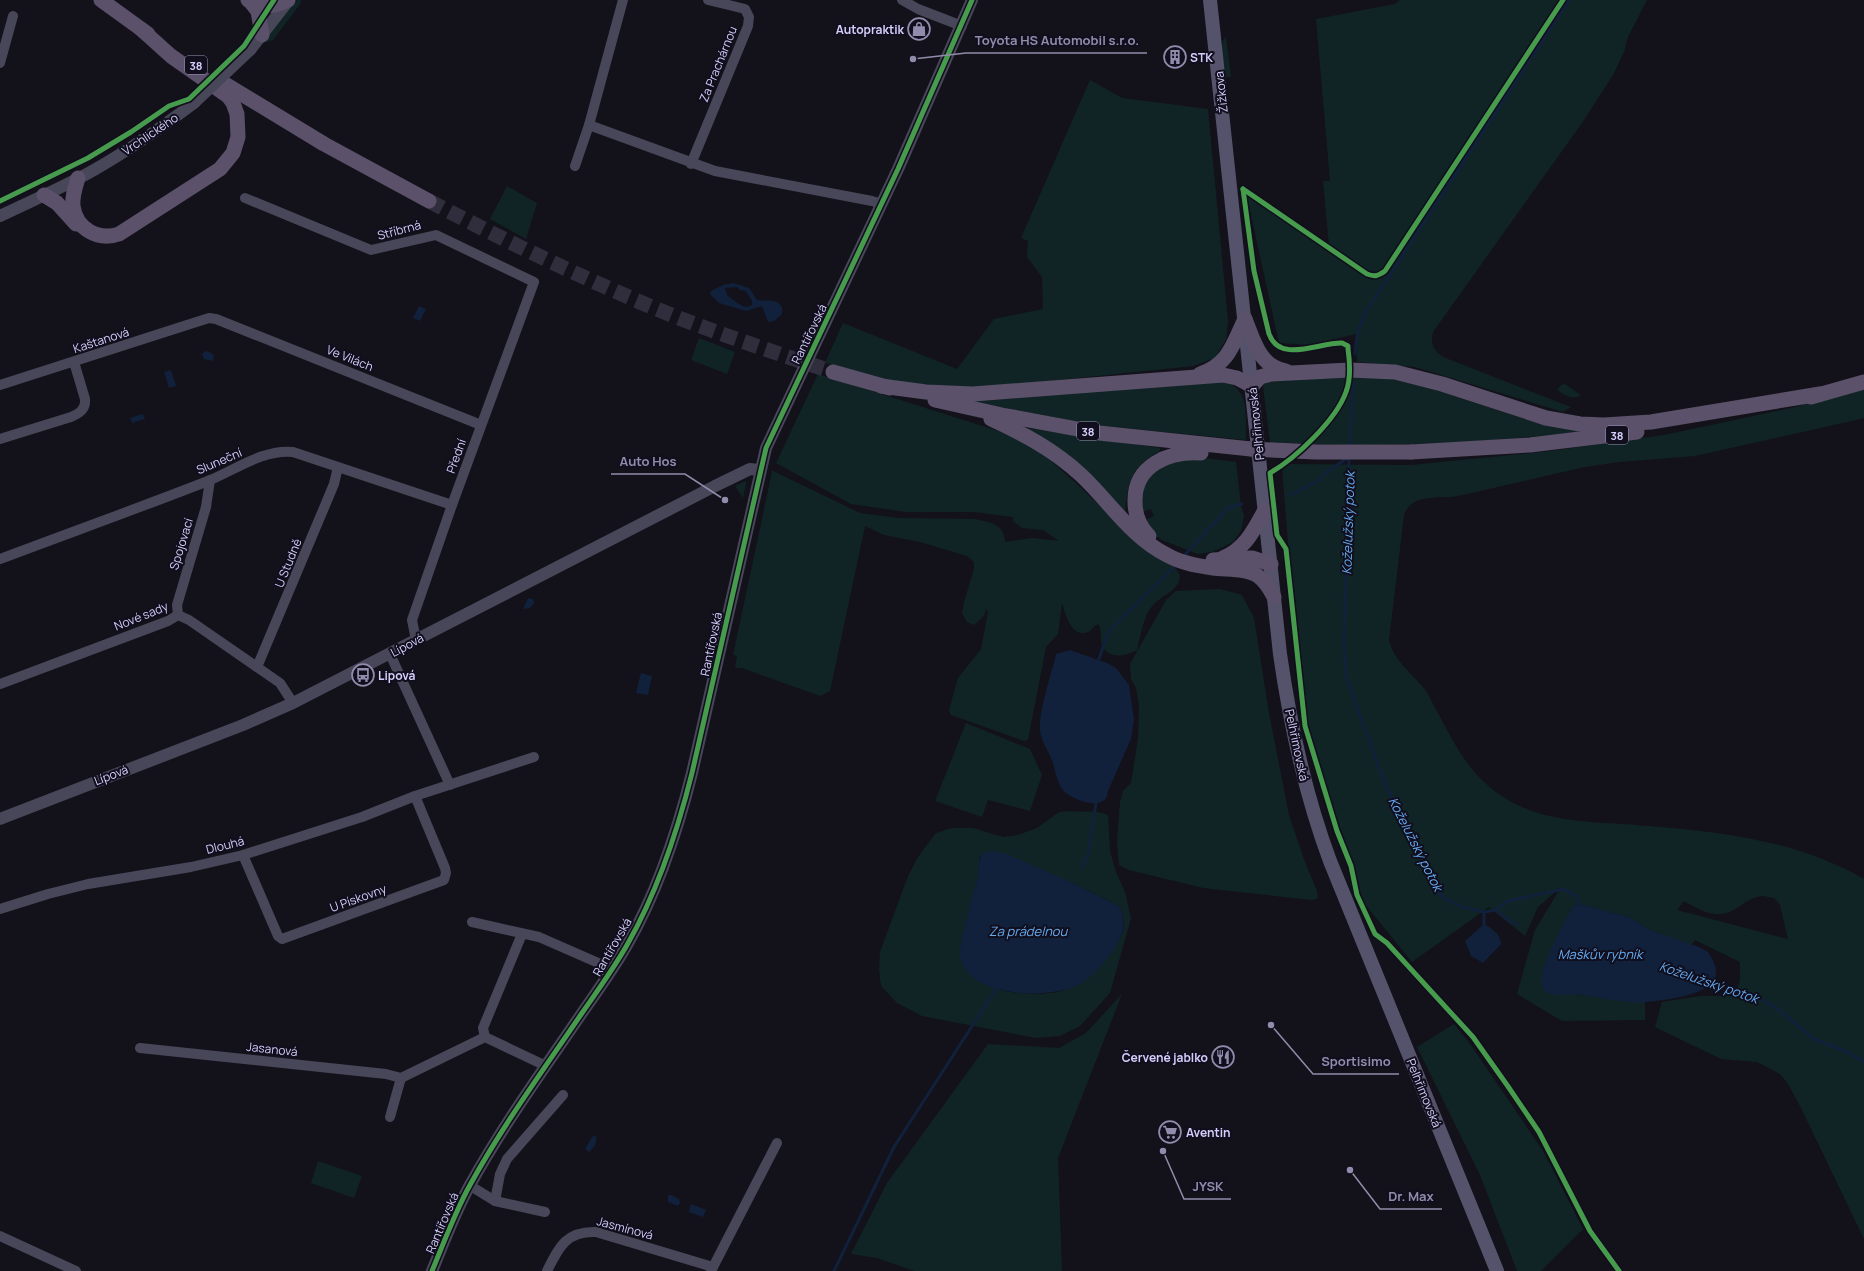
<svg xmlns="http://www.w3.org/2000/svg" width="1864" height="1271" font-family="Manrope,sans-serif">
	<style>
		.green { fill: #112425; fill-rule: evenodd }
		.water { fill: #11203b; fill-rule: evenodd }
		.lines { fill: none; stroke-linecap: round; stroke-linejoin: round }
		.stream { stroke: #11203b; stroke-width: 3 }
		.primary-tunnel { stroke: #302e3c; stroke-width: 15; stroke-dasharray: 15 8; stroke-linecap: butt }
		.minor { stroke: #484659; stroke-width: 10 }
		.tertiary { stroke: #484659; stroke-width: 12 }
		.secondary { stroke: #55536c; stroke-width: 14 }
		.primary { stroke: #5b516a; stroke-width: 15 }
		.tertiary-bridge { stroke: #484659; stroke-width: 12 }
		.primary-bridge { stroke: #5b516a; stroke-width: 15 }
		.cycleway-casing { stroke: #110e1d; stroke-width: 8 }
		.cycleway { stroke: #469c4c; stroke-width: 5 }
		.labels { text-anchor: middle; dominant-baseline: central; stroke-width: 4; stroke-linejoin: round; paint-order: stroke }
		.shield { fill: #110e1d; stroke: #9a94b8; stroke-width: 1 }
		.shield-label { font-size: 11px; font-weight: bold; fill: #d5cefb }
		.poi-label { font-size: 12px; font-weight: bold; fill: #d5cefb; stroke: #110e1d; text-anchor: start }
		.street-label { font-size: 12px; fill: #d5cefb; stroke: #110e1d }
		.water-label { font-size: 13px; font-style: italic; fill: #65acf2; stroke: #110e1d }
		.leader { fill: none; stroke: #918cac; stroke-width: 1.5 }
		.callout-dot { fill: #918cac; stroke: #110e1d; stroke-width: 1.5 }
		.callout-label { font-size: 13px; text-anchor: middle; font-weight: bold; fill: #918cac; stroke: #110e1d; stroke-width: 4; stroke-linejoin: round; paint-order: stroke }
	</style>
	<rect width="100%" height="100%" fill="#13121a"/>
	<!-- green -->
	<g class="green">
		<path d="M297,0H301V3L273,40L263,43Z"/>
		<path d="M1400,0H1647L1628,37L1624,52L1613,75L1582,123L1433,332C1430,344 1433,350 1443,357L1571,407L1563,412L1415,367L1357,362L1356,334L1309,345L1279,343L1245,187L1329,245L1323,181H1330L1316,19L1395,4Z"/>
		<path d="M1226,37L1231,77H1226C1225,68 1218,42 1226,37Z"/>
		<path d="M1090,80L1122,98L1208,109L1228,321L1226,339L1215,358L1193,366L1002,386L952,388L887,380L825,363L843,323L957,369L994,319L1043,309L1042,277L1027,257L1028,241L1021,238Z"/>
		<path d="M507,186L537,203L526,239L490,219Z"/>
		<path d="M699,338L735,352L727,374L691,360Z"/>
		<path d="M818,374L1011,435L1042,453L1078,485L1145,549L1175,568L1180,575C1180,590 1164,594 1154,604C1143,615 1141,635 1137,650C1126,656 1108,660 1102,645C1099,638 1103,630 1098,624C1094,626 1092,630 1088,632C1071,638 1066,615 1062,603L1058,634L1046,647L1028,740L1024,741L951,715L949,710L958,678L981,649L988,612L986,609L984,616L974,625L967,622L962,613L964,602L974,569V562L967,556L920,542L884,535L865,526L830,691L820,696L742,668H735L737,656L733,655L772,472L771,470L860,513L898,518L974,519C989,522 1005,524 1005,542L1032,538L1059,541L1043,530L1022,528L1013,521V517L974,512H906L851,504L776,463Z"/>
		<path d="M1359,375L1408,381L1534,422L1576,430L1577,432C1475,444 1372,448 1270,442L1263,386L1265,381Z"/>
		<path d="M1225,381C1251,391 1245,416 1246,440L1094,425L963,400Z"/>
		<path d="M1565,384L1581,395C1572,401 1565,395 1557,390L1561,385Z"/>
		<path d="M1864,388V418L1856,420L1695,456L1619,462L1585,467L1467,494C1461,495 1454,497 1448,497C1430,498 1411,496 1404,515L1389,640C1393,659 1410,672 1422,686C1427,691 1430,698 1433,704C1453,740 1465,770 1500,795C1544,825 1598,821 1649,826C1723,832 1798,841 1864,879V1239L1802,1110L1788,1084L1780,1074L1757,1062L1721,1059L1655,1027L1662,1002L1701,996H1734L1740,981V962L1695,940L1691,945L1650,930L1629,917L1579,904L1573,906L1552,949L1553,994H1574L1645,1002V1020L1562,1021L1517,994L1535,930L1561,887L1538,907L1525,936L1489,907L1412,962L1364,903L1307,724L1292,591L1282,468L1286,464L1411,465L1551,451L1664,435L1795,407ZM1763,896L1774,898L1780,905L1788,939L1677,910L1684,901C1701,911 1719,921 1737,908C1746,902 1752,897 1763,896Z"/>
		<path d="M1027,428L1160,448V451C1131,466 1127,484 1125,514L1026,430Z"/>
		<path d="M1204,458L1236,462L1241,506L1244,516L1241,531L1233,542L1212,552L1198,554L1162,540L1155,535L1144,521L1154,516L1151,509L1141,512L1140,505L1146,479L1168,461Z"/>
		<path d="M746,481V483L743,498L735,486Z"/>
		<path d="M1220,589L1242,595L1254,618L1269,713L1289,815L1305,862L1317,891L1318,898L1312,900L1203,888L1129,870L1119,865L1117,841L1120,802L1123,791L1131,783L1138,739L1139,705L1136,688L1131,679L1130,664L1166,600L1176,591Z"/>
		<path d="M966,723L1030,749L1042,775L1030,811L988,800L982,817L935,801Z"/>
		<path d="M1070,811C1083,813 1096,809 1108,815L1110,851L1116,872L1125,892L1131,918L1110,993L1080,1026L1060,1036L1036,1038L922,1016L897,1003L881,986L879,970L880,952L908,876L918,857L936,833L952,828H973L1003,837L1018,835L1037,828L1059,812ZM980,856L1073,883L1120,907C1134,938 1108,953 1087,970C1080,976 1072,986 1064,990C1052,996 1011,994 998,989C990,986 968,961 960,954L978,876Z"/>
		<path d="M1122,994L1058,1158L1062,1271H914L877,1258L851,1254L887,1183L988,1044L1059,1048L1086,1033Z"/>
		<path d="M1454,1024L1470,1044L1543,1151L1583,1229L1541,1271H1517L1480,1175L1417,1047Z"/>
		<path d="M318,1161L362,1176L354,1198L311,1183Z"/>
	</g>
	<!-- water -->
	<g class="water">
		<path d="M733,283L749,288L757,300C767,302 775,297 782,307V314L774,321L768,322L762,306L746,311L719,303L710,294L711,291L723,285ZM737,287L740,290L746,291L752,301V305C744,311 734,300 727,295L725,288Z"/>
		<path d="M419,306L426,309L420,321L413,318Z"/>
		<path d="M207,351L214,355L213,361L204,359L202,355L204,352Z"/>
		<path d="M171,370L176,386L169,388L164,372Z"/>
		<path d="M143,414L145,419L132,423L130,418Z"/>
		<path d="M528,598L533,599L534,603L530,608L523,609Z"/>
		<path d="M1070,650L1107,663L1116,668L1129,685L1134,719L1131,739L1108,791C1107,795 1107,799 1103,801C1094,808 1067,797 1062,789C1057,781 1055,771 1053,763C1049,752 1042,743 1040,731C1038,714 1052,672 1056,654Z"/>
		<path d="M641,673L652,676L648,695L636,693Z"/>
		<path d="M991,851L1004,853L1073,883L1120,907C1127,923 1123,936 1114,949C1104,964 1090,980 1074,987C1045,999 961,997 960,953C960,940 966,926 968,914C971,901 975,889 978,876C979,868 978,859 983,853Z"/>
		<path d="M1579,904L1629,917L1650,930L1699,947L1708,952L1713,960L1716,969L1715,982C1698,996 1668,1000 1646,1002C1624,1004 1596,996 1574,994C1567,994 1559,996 1552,994C1548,993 1544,991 1543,988C1535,972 1565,922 1573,906Z"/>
		<path d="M1484,924C1492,928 1501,935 1501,944L1483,963L1471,956L1465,941Z"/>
		<path d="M595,1135C599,1141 594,1148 589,1152L585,1149L592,1137Z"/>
		<path d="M668,1195H671L679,1199L680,1203L678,1206L668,1202Z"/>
		<path d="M691,1204L706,1210L703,1217L689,1212Z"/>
	</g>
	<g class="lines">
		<!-- stream -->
		<g class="stream">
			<path d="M1355,354L1357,335L1364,315L1569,0"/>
			<path d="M1350,448L1353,382"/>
			<path d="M1349,456L1344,643L1346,677L1383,779L1438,892L1444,898L1462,907L1484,912L1495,910L1508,901L1564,889L1576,896L1580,907"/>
			<path d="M1290,495L1316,482L1327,472L1347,458"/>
			<path d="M1184,556L1228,508L1242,504"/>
			<path d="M1099,659L1107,635L1112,628L1176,565"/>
			<path d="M1082,867L1088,855L1096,803"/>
			<path d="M1495,910L1517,925"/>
			<path d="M1484,912V924"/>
			<path d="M1712,981L1756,996L1778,1009L1814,1039L1847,1052L1864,1062"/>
			<path d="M834,1271L894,1147L996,989"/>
		</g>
		<!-- primary-tunnel -->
		<path class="primary-tunnel" d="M429,201C498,237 568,271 640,302C703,329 768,350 833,372"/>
		<!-- minor -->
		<g class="minor">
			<path d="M902,0L918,9L962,26"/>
			<path d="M0,63L13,16"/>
			<path d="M589,125L715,171L872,201L882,204"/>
			<path d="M691,164L748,26L749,17L745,9L708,0"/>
			<path d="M575,166L589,125L623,0"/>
			<path d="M245,198L371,250L436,235L534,282L452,505L412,620L416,640"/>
			<path d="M0,385L187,325L209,318L216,319L481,425"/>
			<path d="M0,439L71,417C80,413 86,409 85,399L74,362"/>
			<path d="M0,559C69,533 139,508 208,481C235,470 263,449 293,452L452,505"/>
			<path d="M178,615L189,620L280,683L293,703"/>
			<path d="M178,615L177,605L206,507L210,480"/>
			<path d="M390,654L450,785"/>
			<path d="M257,667L334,484L338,467"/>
			<path d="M0,684L168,621L178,615"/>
			<path d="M243,855L278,936L282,939L293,935L444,880L446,873L445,868L415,796"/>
			<path d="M0,909L48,894L88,884L191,867L243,855L362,817L415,796L534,757"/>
			<path d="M472,922L539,937L612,969"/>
			<path d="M522,934L483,1028L485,1037L546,1066"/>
			<path d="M140,1048L386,1074L401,1078L485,1037"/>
			<path d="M390,1117L401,1078"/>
			<path d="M469,1185L495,1201L545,1212"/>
			<path d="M495,1201L500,1174L507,1159L563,1095"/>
			<path d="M0,1236L76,1271"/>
			<path d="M547,1271C559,1247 566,1231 596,1232L713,1267"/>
			<path d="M711,1271L777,1143"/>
		</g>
		<!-- tertiary -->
		<g class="tertiary">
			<path d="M250,50L289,0"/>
			<path d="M0,216C31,201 64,187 94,170C129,150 162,127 194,103"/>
			<path d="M0,819L243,725L293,703L715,486L750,469L759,470"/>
			<path d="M432,1271C444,1242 455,1212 470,1185C503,1125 544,1069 582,1013C598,990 614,968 627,945C658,891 677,833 692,773L766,448L898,169L972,0"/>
		</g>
		<!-- secondary -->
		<path class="secondary" d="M1210,0L1280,654C1290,724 1305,794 1330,861L1497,1271"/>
		<!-- primary -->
		<g class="primary">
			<path d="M101,0L148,34"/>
			<path d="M248,0C262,7 274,8 288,0"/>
			<path d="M250,1L258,11L262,35"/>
			<path d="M220,81L324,144L429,201"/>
			<path d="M78,178C75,188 72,196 73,206C76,229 98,241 119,234L220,169L233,153L238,137L237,114L233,103L228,96L171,56L141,29"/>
			<path d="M44,195L57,203L76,224"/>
			<path d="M1245,319C1254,341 1259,366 1286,371"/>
			<path d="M833,372L890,388"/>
			<path d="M1200,374C1229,364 1233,344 1245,319"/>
			<path d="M881,386L926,392L973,394L1223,375L1237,378L1252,386L1260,377L1271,374L1350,370L1395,372L1442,384L1546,418L1580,424L1604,425L1651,422L1820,394"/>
			<path d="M1811,397L1864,382"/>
			<path d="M935,400L1002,415L1099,433L1251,449"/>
			<path d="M991,419C1024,434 1054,450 1081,475C1109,501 1131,537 1167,555C1181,563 1197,566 1213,568C1227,570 1246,568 1258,576C1265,581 1270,589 1274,597"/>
			<path d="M1411,452L1530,445L1637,432"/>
			<path d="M1149,536C1139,526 1135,515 1135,502C1134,465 1169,451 1201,453"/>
			<path d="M1223,558C1245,549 1254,530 1265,510"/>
			<path d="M1213,560L1252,558L1271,564"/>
		</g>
		<!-- tertiary-bridge -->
		<path class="tertiary-bridge" d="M194,103L250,50"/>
		<!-- primary-bridge -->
		<path class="primary-bridge" d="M1251,449L1316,452H1411"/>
		<!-- cycleway casing -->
		<g class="cycleway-casing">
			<g id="cycleway">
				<path d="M1243,189L1254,271L1269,334C1280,364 1320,342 1342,343L1348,346V349C1350,363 1351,379 1346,392C1336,420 1296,458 1270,473L1277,535L1286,549L1305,726L1337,831L1351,866L1357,895L1375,934L1387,943L1473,1037L1507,1085L1539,1132L1590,1231L1619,1271"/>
				<path d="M1243,189L1367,274C1375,277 1378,276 1385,271L1563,0"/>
				<path d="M0,201L88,158L131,132L169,106L189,99L244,46L274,0"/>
				<path d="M432,1271C444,1242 455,1212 470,1185C503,1125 544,1069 582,1013C598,990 614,968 627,945C658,891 677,833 692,773L766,448L898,169L972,0"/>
			</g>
		</g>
		<!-- cycleway -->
		<use href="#cycleway" class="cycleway"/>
	</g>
	<!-- icons -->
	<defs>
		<g id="shop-ring" transform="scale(1.15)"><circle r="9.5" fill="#110e1d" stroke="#918cac" stroke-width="1.5"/><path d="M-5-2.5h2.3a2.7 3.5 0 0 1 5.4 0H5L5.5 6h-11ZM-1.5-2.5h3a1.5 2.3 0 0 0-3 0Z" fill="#918cac"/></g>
		<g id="building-ring" transform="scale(1.15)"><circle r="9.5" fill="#110e1d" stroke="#918cac" stroke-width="1.5"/><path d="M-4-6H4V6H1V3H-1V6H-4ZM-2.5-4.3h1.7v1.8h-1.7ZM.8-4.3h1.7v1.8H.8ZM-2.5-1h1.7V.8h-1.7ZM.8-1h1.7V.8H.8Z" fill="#918cac"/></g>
		<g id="bus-ring" transform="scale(1.15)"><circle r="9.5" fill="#110e1d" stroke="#918cac" stroke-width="1.5"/><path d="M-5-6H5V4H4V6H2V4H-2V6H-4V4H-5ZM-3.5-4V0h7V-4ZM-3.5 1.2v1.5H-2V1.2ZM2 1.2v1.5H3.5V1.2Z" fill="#918cac"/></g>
		<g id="restaurant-ring" transform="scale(1.15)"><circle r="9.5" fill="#110e1d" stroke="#918cac" stroke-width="1.5"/><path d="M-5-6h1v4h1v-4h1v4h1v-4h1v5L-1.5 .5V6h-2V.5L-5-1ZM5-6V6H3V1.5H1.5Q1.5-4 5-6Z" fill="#918cac"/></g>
		<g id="supermarket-ring" transform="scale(1.15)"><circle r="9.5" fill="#110e1d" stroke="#918cac" stroke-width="1.5"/><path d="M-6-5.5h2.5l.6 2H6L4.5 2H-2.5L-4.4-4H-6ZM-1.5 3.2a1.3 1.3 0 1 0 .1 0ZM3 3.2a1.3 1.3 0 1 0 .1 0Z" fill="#918cac"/></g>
	</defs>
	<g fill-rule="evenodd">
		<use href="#shop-ring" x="919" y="29"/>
		<use href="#building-ring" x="1175" y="57"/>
		<use href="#bus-ring" x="363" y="675"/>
		<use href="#restaurant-ring" x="1223" y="1057"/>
		<use href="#supermarket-ring" x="1170" y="1132"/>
	</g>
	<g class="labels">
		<!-- shield labels -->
		<g class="shield">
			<rect x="185" y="56" width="22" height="18" rx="3"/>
			<rect x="1077" y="422" width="22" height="18" rx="3"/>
			<rect x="1606" y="426" width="22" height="18" rx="3"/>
		</g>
		<g class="shield-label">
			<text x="196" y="65">38</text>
			<text x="1088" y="431">38</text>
			<text x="1617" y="435">38</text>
		</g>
		<!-- poi labels -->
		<g class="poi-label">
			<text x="904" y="29" text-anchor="end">Autopraktik</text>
			<text x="1190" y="57">STK</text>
			<text x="378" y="675">Lipová</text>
			<text x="1208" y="1057" text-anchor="end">Červené jablko</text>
			<text x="1186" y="1132">Aventin</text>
		</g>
		<!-- street labels -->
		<g class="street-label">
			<text transform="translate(718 64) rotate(-68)">Za Prachárnou</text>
			<text transform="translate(1221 92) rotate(-96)">Žižkova</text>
			<text transform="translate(150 134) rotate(-34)">Vrchlického</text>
			<text transform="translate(399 230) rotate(-15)">Stříbrná</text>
			<text transform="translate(809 334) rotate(-64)">Rantířovská</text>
			<text transform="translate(101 340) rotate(-18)">Kaštanová</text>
			<text transform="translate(350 358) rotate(22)">Ve Vilách</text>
			<text transform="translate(1256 424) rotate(-96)">Pelhřimovská</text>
			<text transform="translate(456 456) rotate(-70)">Přední</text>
			<text transform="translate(219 461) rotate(-23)">Sluneční</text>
			<text transform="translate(181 544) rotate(-73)">Spojovací</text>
			<text transform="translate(288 563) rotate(-68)">U Studně</text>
			<text transform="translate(141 616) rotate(-22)">Nové sady</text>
			<text transform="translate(711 644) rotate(-78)">Rantířovská</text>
			<text transform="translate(407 645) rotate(-28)">Lípová</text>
			<text transform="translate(1297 745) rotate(78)">Pelhřimovská</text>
			<text transform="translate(111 775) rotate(-21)">Lípová</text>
			<text transform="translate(225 845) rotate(-14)">Dlouhá</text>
			<text transform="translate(358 898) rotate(-20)">U Pískovny</text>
			<text transform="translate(612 947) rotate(-60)">Rantířovská</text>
			<text transform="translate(272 1049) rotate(6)">Jasanová</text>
			<text transform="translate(1424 1093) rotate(68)">Pelhřimovská</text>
			<text transform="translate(442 1223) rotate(-67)">Rantířovská</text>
			<text transform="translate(625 1228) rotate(15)">Jasmínová</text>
		</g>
		<!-- water labels -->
		<g class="water-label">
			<text transform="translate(1348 523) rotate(-88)">Koželužský potok</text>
			<text transform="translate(1416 844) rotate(63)">Koželužský potok</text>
			<text x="1028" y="931">Za prádelnou</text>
			<text x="1600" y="954">Maškův rybník</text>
			<text transform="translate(1709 982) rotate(19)">Koželužský potok</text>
		</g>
	</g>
	<!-- callouts -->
	<path class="leader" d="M913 59L966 53H1147M725 500L685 474H611M1271 1025L1313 1074H1399M1163 1151L1184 1199H1231M1350 1170L1380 1209H1442"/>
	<g class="callout-dot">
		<circle cx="913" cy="59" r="4"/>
		<circle cx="725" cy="500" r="4"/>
		<circle cx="1271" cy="1025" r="4"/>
		<circle cx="1163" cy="1151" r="4"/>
		<circle cx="1350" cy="1170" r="4"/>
	</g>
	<g class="callout-label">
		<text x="1057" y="45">Toyota HS Automobil s.r.o.</text>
		<text x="648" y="466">Auto Hos</text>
		<text x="1356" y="1066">Sportisimo</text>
		<text x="1208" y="1191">JYSK</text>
		<text x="1411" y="1201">Dr. Max</text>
	</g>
</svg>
